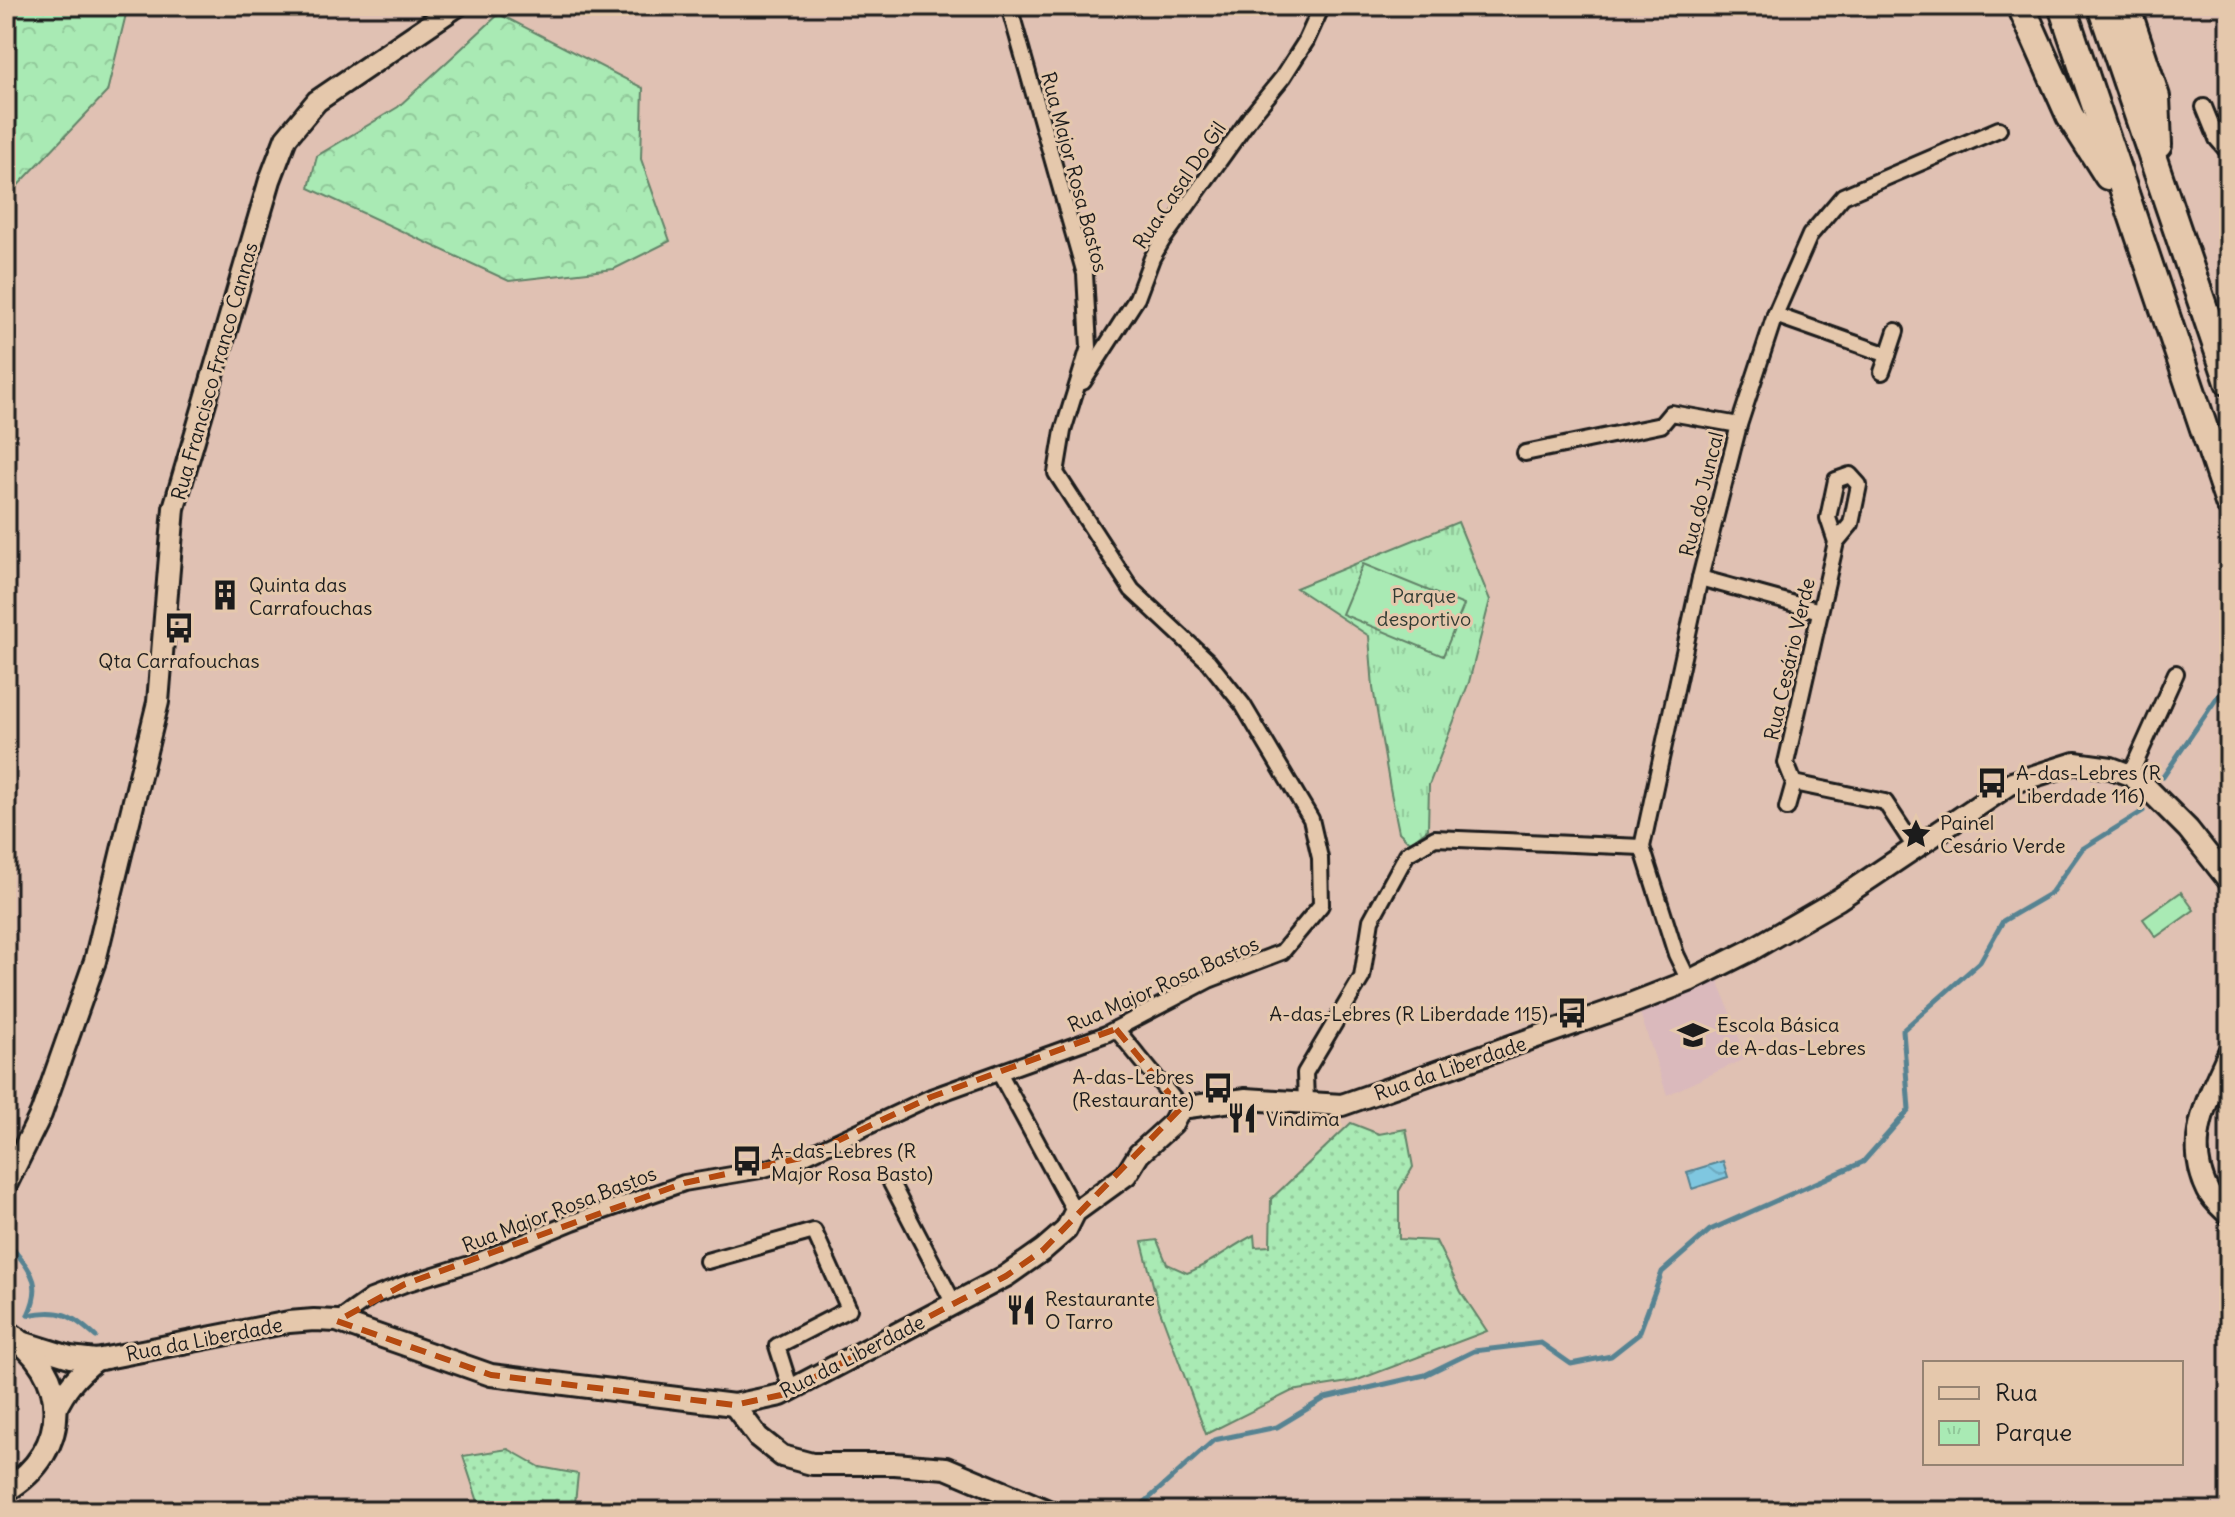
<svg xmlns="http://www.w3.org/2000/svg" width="2235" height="1517" font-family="Delius,sans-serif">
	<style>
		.built { fill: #dab9bc }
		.grass { fill: url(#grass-dots); stroke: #628368; stroke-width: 2 }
		.forest { fill: url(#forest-crowns); stroke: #628368; stroke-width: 2 }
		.park { fill: url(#park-tufts); stroke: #628368; stroke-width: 2 }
		.garden { fill: #a9eab4; stroke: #628368; stroke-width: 2 }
		.water { fill: url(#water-waves); stroke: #578392; stroke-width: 2 }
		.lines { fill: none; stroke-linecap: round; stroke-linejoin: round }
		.stream { stroke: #578392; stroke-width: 5 }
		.street-casing { stroke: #1c1c1c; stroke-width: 20 }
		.secondary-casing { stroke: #1c1c1c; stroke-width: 26 }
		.primary-casing { stroke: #1c1c1c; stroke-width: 28 }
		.highway-casing { stroke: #1c1c1c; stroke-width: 32 }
		.street { stroke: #e5c8ac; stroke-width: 14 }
		.secondary { stroke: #e5c8ac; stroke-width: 20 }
		.primary { stroke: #e5c8ac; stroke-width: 22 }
		.highway { stroke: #e5c8ac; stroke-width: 26 }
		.marked { fill: none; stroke: #b54a10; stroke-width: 6; stroke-dasharray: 16 10; stroke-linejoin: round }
		.labels { text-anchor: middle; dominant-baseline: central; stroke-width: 6; stroke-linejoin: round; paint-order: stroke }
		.street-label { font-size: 20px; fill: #1c1c1c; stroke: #e5c8ac }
		.poi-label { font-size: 20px; fill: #1c1c1c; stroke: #e5c8ac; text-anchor: start }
		.park-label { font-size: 20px; fill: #313b33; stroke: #e5c8ac }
	</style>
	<defs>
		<pattern id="grass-dots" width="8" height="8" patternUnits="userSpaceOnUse" patternTransform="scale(2)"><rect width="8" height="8" fill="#a9eab4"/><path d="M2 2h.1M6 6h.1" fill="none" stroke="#91c89a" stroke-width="1.8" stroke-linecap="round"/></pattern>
		<pattern id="forest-crowns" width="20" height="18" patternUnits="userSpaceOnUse" patternTransform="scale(2)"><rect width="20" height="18" fill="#a9eab4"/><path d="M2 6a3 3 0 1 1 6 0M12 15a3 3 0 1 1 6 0" fill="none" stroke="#91c89a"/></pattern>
		<pattern id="park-tufts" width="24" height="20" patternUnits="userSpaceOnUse" patternTransform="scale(2)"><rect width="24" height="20" fill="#a9eab4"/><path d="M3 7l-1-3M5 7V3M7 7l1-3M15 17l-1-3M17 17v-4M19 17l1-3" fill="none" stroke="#91c89a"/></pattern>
		<pattern id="water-waves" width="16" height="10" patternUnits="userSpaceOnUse" patternTransform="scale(2)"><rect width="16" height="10" fill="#7fc7e0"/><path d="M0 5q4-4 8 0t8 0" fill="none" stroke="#6daac0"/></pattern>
	</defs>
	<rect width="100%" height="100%" fill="#e0c1b3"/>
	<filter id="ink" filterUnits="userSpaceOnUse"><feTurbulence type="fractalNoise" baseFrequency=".0125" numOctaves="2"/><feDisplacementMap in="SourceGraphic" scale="16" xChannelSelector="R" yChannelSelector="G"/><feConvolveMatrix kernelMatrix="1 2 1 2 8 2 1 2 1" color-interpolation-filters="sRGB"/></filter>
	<g filter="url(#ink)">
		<!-- built -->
		<path class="built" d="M1718,979L1746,1058L1667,1095L1640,1013L1675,1001Z"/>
		<!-- grass -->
		<g class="grass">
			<path d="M1351,1123L1379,1134L1406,1129L1413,1167L1399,1191V1239L1436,1241L1461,1292L1487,1331L1355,1381L1292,1391L1206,1434L1159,1308L1142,1242L1157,1240L1167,1264L1187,1273C1211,1264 1230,1247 1254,1235L1255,1247L1270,1246L1271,1199Z"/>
			<path d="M508,1449L540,1467L578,1474L575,1503L623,1511H481L463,1456Z"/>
		</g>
		<!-- forest -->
		<g class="forest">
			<path d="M6,6H128L107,92L6,198Z"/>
			<path d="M499,14L643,88L641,159L670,241L614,269L509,281L309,188L317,156L398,107Z"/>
		</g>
		<!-- park -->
		<path class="park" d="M1458,522L1490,600L1469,682L1429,785L1428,829L1410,843L1399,832L1390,788L1373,688L1369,636L1296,588Z"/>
		<!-- garden -->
		<g class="garden">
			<path d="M1363,564L1464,605L1443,656L1342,614Z"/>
			<path d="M2181,892L2194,910L2156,937L2143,919Z"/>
		</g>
		<!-- water -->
		<path class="water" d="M1723,1161L1728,1177L1692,1189L1687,1172Z"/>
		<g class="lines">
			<!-- stream -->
			<g class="stream">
				<path d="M2163,777L2229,680"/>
				<path d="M9,1244C30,1271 44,1281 28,1315"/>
				<path d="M28,1315C61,1308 72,1315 96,1337"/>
				<path d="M784,1511L929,1502L962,1511"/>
				<path d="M1135,1511L1214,1440L1277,1427L1325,1398L1425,1375L1474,1351L1541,1343L1571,1364L1611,1356L1639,1334L1662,1272L1710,1230L1863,1162L1909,1110L1903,1030L1980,962L2003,921L2051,893L2082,849L2143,811"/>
			</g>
			<!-- street casing -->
			<g class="street-casing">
				<g id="street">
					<path d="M2204,107L2217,139L2229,153"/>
					<path d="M1775,315L1888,355L1896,331"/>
					<path d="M1882,372L1888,355"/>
					<path d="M1083,382L1137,298L1152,258L1162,241L1252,115L1283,77L1306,41L1322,6"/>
					<path d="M1525,453L1661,425L1671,413L1739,425"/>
					<path d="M1700,578L1820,611"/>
					<path d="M2130,775L2176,673"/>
					<path d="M1794,783L1885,802L1916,849"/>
					<path d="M1787,808L1794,783L1786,763L1836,542L1851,524L1859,485L1850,475L1836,480L1828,518L1836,542"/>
					<path d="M1689,981L1676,954L1642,847L1700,578L1739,425L1775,315L1810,235L1843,196L1999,129"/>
					<path d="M1116,1029L1181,1108"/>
					<path d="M1000,1074L1075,1212"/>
					<path d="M1306,1103L1305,1073L1362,977L1371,920L1407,854L1435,838L1642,847"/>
					<path d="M891,1183L953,1302"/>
					<path d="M707,1261L814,1231L849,1309L777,1346L791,1390"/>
					<path d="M337,1321L371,1297L405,1284L473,1263L573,1222L684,1183L761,1170L801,1158L931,1097L1106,1034L1209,980L1282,952L1321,905L1320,858L1311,819L1243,705L1208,661L1132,590L1056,473L1063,431L1089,347L1085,274L1009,6"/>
				</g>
			</g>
			<!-- secondary casing -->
			<g class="secondary-casing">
				<g id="secondary">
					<path d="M2229,1052C2208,1098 2183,1141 2208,1191C2212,1200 2222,1208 2229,1215"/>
					<path d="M6,1185L41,1114L95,961L158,702L174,508L270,180L286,138L317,101L457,6"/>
					<path d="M25,1343L70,1357L96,1360L289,1322L314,1320L337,1321L491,1375L734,1405L781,1395L1006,1276L1043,1250L1066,1230L1075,1212L1126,1175L1139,1154L1173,1123L1181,1108L1246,1099L1342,1105L1625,1006L1689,981L1751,950L1839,899L2012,783L2075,763L2111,768L2130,775L2144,785L2188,829L2229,881"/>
					<path d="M734,1405L758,1437L782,1456L812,1464H894L946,1468L1048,1511"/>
					<path d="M55,1411C65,1389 77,1375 96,1360"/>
				</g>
			</g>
			<!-- primary casing -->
			<g class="primary-casing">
				<path id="primary" d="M6,1332C72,1371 72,1451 6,1490"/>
			</g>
			<!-- highway casing -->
			<g class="highway-casing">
				<g id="highway">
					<path d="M2021,6L2070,116L2108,176"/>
					<path d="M2062,6L2229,503"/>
					<path d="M2101,6L2229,382"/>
					<path d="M2126,6L2156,97L2158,145"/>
				</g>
			</g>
			<!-- street -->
			<use href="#street" class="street"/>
			<!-- secondary -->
			<use href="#secondary" class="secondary"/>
			<!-- primary -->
			<use href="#primary" class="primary"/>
			<!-- highway -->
			<use href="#highway" class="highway"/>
		</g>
	</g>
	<!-- marked area -->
	<path class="marked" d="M1116,1029L1181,1108L1043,1250L1006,1276L781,1395L734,1405L491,1375L337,1321L405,1284L684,1183L801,1158L931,1097Z"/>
	<!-- icons -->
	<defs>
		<g id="building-bare" transform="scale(2.4)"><path d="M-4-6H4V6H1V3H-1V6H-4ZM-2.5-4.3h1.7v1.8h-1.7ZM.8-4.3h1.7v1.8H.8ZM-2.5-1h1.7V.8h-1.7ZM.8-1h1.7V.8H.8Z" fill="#1c1c1c" stroke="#e5c8ac" stroke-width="2.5" paint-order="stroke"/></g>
		<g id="bus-bare" transform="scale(2.4)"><path d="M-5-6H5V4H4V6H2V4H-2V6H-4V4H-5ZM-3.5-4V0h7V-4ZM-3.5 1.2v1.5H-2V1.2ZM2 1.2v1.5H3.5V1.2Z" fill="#1c1c1c" stroke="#e5c8ac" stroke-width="2.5" paint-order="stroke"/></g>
		<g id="sight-bare" transform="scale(2.4)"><path d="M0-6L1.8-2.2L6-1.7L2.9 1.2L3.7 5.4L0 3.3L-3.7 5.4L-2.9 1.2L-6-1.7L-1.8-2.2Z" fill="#1c1c1c" stroke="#e5c8ac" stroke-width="2.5" paint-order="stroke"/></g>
		<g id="school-bare" transform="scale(2.4)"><path d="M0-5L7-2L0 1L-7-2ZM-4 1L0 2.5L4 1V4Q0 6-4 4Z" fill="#1c1c1c" stroke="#e5c8ac" stroke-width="2.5" paint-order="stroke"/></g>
		<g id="restaurant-bare" transform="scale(2.4)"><path d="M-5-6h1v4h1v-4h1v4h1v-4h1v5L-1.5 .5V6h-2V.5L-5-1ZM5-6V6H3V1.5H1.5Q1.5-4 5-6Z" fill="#1c1c1c" stroke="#e5c8ac" stroke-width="2.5" paint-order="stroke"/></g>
	</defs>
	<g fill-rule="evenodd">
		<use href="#building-bare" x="225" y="595"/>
		<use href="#bus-bare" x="179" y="628"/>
		<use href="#bus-bare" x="1992" y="783"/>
		<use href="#sight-bare" x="1916" y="834"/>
		<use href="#bus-bare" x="1572" y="1013"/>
		<use href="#school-bare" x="1693" y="1035"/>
		<use href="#bus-bare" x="1218" y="1088"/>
		<use href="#restaurant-bare" x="1242" y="1118"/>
		<use href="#bus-bare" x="747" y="1161"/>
		<use href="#restaurant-bare" x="1021" y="1310"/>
	</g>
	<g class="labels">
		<!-- street labels -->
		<g class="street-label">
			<text transform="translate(1075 172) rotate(75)">Rua Major Rosa Bastos</text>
			<text transform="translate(1179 185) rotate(-56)">Rua Casal Do Gil</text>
			<text transform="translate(214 371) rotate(-74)">Rua Francisco Franco Cannas</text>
			<text transform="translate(1701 494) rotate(-76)">Rua do Juncal</text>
			<text transform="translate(1789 659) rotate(-77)">Rua Cesário Verde</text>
			<text transform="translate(1163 984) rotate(-24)">Rua Major Rosa Bastos</text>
			<text transform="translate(1450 1068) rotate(-19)">Rua da Liberdade</text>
			<text transform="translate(559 1209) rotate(-21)">Rua Major Rosa Bastos</text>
			<text transform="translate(204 1339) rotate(-11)">Rua da Liberdade</text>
			<text transform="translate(852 1356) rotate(-27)">Rua da Liberdade</text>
		</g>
		<!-- poi labels -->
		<g class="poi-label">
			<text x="249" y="584">Quinta das<tspan x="249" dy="23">Carrafouchas</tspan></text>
			<text x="179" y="660" text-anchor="middle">Qta Carrafouchas</text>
			<text x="2016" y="772">A-das-Lebres (R<tspan x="2016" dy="23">Liberdade 116)</tspan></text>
			<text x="1940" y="822">Painel<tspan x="1940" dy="23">Cesário Verde</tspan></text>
			<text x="1548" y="1013" text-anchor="end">A-das-Lebres (R Liberdade 115)</text>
			<text x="1717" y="1024">Escola Básica<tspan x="1717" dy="23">de A-das-Lebres</tspan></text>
			<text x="1194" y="1076" text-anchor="end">A-das-Lebres<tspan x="1194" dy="23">(Restaurante)</tspan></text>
			<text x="1266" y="1118">Vindima</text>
			<text x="771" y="1150">A-das-Lebres (R<tspan x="771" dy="23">Major Rosa Basto)</tspan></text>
			<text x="1045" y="1298">Restaurante<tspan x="1045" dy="23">O Tarro</tspan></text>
		</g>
		<!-- park labels -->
		<g class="park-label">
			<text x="1424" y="595">Parque<tspan x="1424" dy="23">desportivo</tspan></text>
		</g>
	</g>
	<!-- margin -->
	<rect width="2235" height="1517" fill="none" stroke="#e5c8ac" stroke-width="32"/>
	<rect x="16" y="16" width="2203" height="1485" fill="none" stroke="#1c1c1c" stroke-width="3" filter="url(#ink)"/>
	<!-- legend -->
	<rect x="1923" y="1361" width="260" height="104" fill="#e5c8ac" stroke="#958372" stroke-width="2"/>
	<rect x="1939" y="1387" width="40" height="12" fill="#e5c8ac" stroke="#958372" stroke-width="2"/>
	<text x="1995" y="1401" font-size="24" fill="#1c1c1c">Rua</text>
	<rect x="1939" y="1421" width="40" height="24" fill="url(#park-tufts)" stroke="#958372" stroke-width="2"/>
	<text x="1995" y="1441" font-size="24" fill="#1c1c1c">Parque</text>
</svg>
